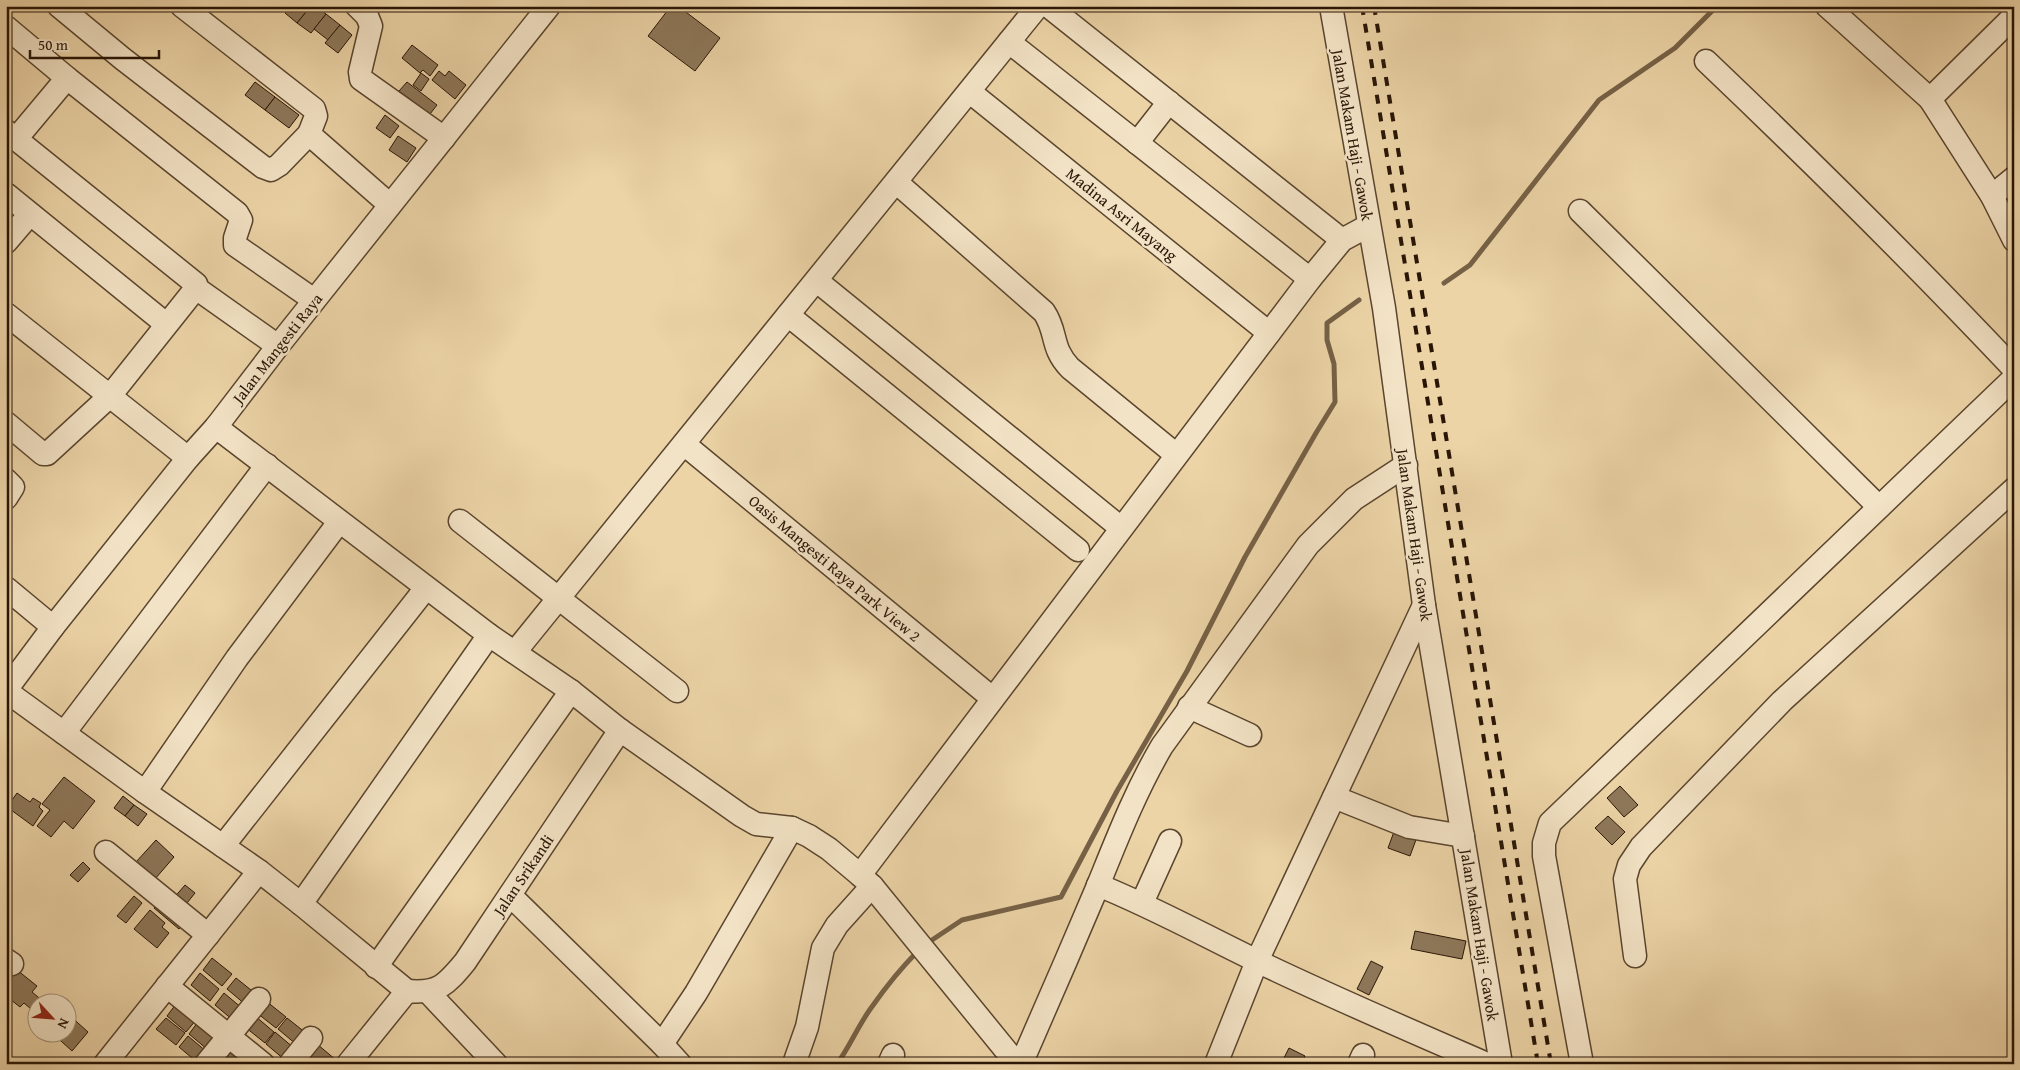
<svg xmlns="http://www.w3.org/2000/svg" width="2020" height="1070" font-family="'Gentium Book Plus',serif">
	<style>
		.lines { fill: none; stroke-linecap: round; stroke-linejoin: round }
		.stream { stroke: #766146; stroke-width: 5 }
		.building { fill: #8e785a; stroke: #291506 }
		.minor-casing { stroke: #5a452e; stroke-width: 25 }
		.minor { stroke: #f3e3c6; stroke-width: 22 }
		.rail { stroke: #291506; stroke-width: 4; stroke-dasharray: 9 9; stroke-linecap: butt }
		.labels { text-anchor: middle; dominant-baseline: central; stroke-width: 5; stroke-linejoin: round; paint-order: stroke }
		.street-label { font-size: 16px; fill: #291506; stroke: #f3e3c6 }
	</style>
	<rect width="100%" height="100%" fill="#ecd4a7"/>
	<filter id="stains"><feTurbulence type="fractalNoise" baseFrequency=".004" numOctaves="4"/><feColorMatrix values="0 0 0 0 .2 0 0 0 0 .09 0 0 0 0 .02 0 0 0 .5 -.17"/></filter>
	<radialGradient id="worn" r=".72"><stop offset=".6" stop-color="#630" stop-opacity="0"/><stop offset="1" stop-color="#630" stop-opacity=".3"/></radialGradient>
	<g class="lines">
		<!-- stream -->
		<g class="stream">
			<path d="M1444,283L1470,265L1599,100L1675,48L1717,6"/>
			<path d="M926,944L962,920L1061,897L1117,791L1187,671L1245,557L1316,433L1335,402L1334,364L1327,340V323L1359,300"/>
			<path d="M837,1064C850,1046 858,1026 871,1008C885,988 901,968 918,951"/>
		</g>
	</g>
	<!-- building -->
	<g class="building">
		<path d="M290,6H311L297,23L285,13Z"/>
		<path d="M311,6H316L326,14L311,33L297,23Z"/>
		<path d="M671,6H678L720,38L695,71L648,36Z"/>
		<path d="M326,14L340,25L328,40L314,29Z"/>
		<path d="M340,25L352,35L338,53L325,43Z"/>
		<path d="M412,45L438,65L430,76L423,70L420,73L402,58Z"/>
		<path d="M439,71L445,76L449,71L466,85L455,99L432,80Z"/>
		<path d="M421,73L429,79L421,91L413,85Z"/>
		<path d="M255,82L275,97L265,110L245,95Z"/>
		<path d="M407,82L437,105L430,114L399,91Z"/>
		<path d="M275,97L299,115L289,128L265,110Z"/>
		<path d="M385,115L399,126L390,138L376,128Z"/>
		<path d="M398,136L416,148L407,162L389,150Z"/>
		<path d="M64,777L95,801L73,829L64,821L51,837L37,826L50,810L42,804Z"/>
		<path d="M1620,786L1638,805L1624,817L1607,798Z"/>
		<path d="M17,793L30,802L33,798L41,803L39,807L43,811L33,826L7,807Z"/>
		<path d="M123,796L134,805L125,816L114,808Z"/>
		<path d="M134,805L147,814L138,826L125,816Z"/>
		<path d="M1608,816L1625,832L1612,845L1595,828Z"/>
		<path d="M1395,829L1417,837L1410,856L1388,848Z"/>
		<path d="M156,840L174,857L155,879L136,862Z"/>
		<path d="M83,862L90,869L78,882L70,875Z"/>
		<path d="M185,885L195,893L183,908L173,899Z"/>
		<path d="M134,896L142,903L126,923L117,916Z"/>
		<path d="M160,901L185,922L179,929L154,908Z"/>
		<path d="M150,910L165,923L162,927L169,933L157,948L134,929Z"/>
		<path d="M1415,931L1466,941L1462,959L1411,949Z"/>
		<path d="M212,958L232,974L222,986L203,970Z"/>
		<path d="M1371,961L1383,967L1369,995L1357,989Z"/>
		<path d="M17,970L37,986L32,992L44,1002H38V1015L24,1003L20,1007L6,996V983Z"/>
		<path d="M200,973L219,989L210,1001L191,985Z"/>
		<path d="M236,978L256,994L246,1005L227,989Z"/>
		<path d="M224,993L243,1009L234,1021L215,1005Z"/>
		<path d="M266,1001L286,1017L276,1028L257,1013Z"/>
		<path d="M176,1004L196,1020L186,1032L167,1016Z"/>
		<path d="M68,1014L88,1032L72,1051L51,1032H68Z"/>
		<path d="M255,1016L274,1032L265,1043L245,1027Z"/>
		<path d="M166,1018L185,1033L176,1045L156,1029Z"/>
		<path d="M287,1018L306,1033L297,1045L278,1029Z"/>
		<path d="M198,1022L218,1038L208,1050L189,1034Z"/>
		<path d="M275,1032L294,1048L285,1060L266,1044Z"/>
		<path d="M188,1036L207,1052L198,1063L179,1047Z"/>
		<path d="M317,1044L336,1060L333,1064H318L307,1055Z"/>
		<path d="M230,1046L247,1064H229L221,1057Z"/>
		<path d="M1289,1048L1305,1056L1302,1064H1281Z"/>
	</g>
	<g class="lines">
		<!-- minor casing -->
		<g class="minor-casing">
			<g id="minor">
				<path d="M59,6L123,59L263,167L271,170L279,165L309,134"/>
				<path d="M182,6L314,109L316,116L309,134L390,205"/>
				<path d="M357,6L367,16L371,26L360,72L361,79L444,138"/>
				<path d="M1048,6L1342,240"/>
				<path d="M1331,6L1384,308L1424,605L1501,1064"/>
				<path d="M1827,6L1930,99"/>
				<path d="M2014,16L1930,99L1992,196L2014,240"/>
				<path d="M6,27L67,78L237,213L241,220L235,238V245L314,300"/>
				<path d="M1009,42L1310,279"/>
				<path d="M1706,61C1811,161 1914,263 2014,369"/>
				<path d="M975,96L1269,333"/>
				<path d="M6,131L196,284V288L110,396L47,454H43L6,423"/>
				<path d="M16,139L67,78"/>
				<path d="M1137,143L1169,102"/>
				<path d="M896,182L1044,312C1058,333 1050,347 1070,368L1174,453"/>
				<path d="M6,194L166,324"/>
				<path d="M1992,196L2014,178"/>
				<path d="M1580,211L1879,507"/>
				<path d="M6,242L30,214"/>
				<path d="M817,281L1121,528"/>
				<path d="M196,288L278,346"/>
				<path d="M6,314L188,458"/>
				<path d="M788,315L1078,550"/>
				<path d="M216,427L489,635L571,691L620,730L742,816L756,824L792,828L809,836L829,849L860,875L872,886L1017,1064"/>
				<path d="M684,444L986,693"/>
				<path d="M6,480L13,487L6,498"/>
				<path d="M460,521L677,691"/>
				<path d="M6,588L53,627"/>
				<path d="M515,652L1038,6"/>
				<path d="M6,690L53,627L188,458L216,427L278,346L549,6"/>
				<path d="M6,691L145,792L259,871L301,904L407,991L348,1064"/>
				<path d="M1189,707L1250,735"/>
				<path d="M64,733L267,465"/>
				<path d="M145,792L237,658L339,522"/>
				<path d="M1334,797L1409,827L1463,836"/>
				<path d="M223,846L426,588"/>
				<path d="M106,852L208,935"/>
				<path d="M860,875L1310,279L1342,240L1368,226"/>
				<path d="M1098,885C1153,907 1205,936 1259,962C1334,998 1411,1031 1487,1064"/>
				<path d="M510,895L662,1044L696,993L792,828"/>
				<path d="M1142,903L1170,841"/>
				<path d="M301,904L489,635"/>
				<path d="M1635,956L1625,879L1629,865L1641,847L1782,701L2014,489"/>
				<path d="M6,960L12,964"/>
				<path d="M376,967L571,691"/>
				<path d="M167,986L263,1064"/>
				<path d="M407,991C438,994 446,985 465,962L620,730"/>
				<path d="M428,992L496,1064"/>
				<path d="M662,1044L680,1064"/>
				<path d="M105,1064L259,871"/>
				<path d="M206,1064L259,999"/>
				<path d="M290,1064L311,1038"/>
				<path d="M794,1064L807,1027L823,948L837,925L872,886"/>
				<path d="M889,1064L893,1055"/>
				<path d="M1021,1064C1047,1005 1072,947 1097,888C1117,839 1135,792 1162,746L1308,545L1354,499L1406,465"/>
				<path d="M1216,1064L1257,961L1424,605"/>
				<path d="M1359,1064L1363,1055"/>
				<path d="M1582,1064L1544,856V843L1550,823L2014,378"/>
			</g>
		</g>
		<!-- minor -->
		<use href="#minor" class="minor"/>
		<!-- rail -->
		<g class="rail">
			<path d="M1362,6L1538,1064"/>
			<path d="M1374,6L1551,1064"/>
		</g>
	</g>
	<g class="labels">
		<!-- street labels -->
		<g class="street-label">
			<text transform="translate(1353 135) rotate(80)">Jalan Makam Haji - Gawok</text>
			<text transform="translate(1122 214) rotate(39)">Madina Asri Mayang</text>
			<text transform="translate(277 348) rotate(-52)">Jalan Mangesti Raya</text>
			<text transform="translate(1415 535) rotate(82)">Jalan Makam Haji - Gawok</text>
			<text transform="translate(835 568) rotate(40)">Oasis Mangesti Raya Park View 2</text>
			<text transform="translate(523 875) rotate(-56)">Jalan Srikandi</text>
			<text transform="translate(1480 935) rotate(81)">Jalan Makam Haji - Gawok</text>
		</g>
	</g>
	<!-- margin -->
	<rect width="2020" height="1070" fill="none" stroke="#ecd4a7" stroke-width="25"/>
	<rect x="8" y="8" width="2005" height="1055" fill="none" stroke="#291506" stroke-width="2.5"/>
	<rect x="12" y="12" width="1995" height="1045" fill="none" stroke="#291506"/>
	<!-- north arrow -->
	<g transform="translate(52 1018) rotate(116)"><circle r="24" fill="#f3e3c6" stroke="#a29179"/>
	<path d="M0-4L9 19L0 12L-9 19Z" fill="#8f2418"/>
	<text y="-8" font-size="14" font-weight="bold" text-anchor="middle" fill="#291506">N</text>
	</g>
	<!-- scale -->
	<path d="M30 50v8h129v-8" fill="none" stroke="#291506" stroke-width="2.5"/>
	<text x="38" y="50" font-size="15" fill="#291506" stroke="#f3e3c6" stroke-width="4" paint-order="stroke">50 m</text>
	<rect width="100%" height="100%" filter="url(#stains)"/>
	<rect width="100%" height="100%" fill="url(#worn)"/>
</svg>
